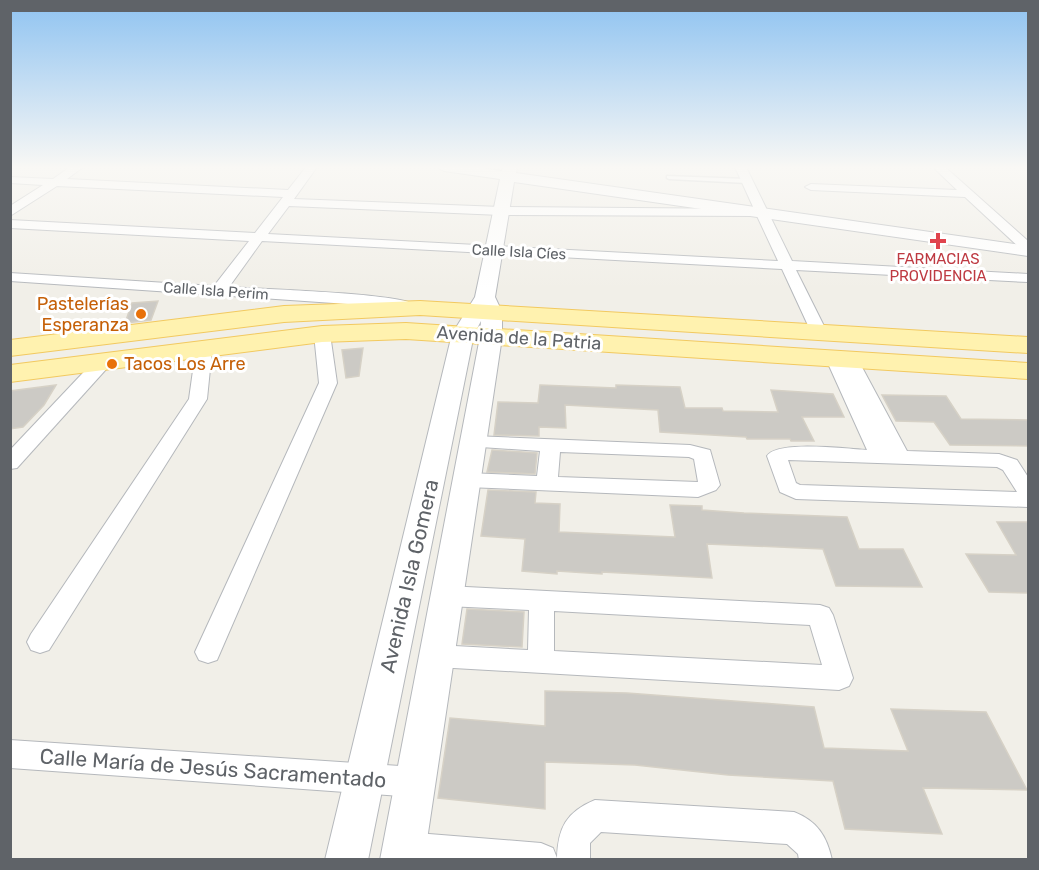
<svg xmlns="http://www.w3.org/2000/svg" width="1039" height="870" font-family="Rubik,sans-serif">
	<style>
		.building { fill: #cccac5; stroke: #d6d1c6; stroke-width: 1.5 }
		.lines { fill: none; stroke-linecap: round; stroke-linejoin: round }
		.service-casing { stroke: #b5b8bc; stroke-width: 3 }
		.minor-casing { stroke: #b5b8bc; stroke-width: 2 }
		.tertiary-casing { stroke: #b5b8bc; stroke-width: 2 }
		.primary-casing { stroke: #f2c960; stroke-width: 2 }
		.service { fill: #fff; fill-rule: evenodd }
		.minor { fill: #fff; fill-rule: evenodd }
		.tertiary { fill: #fff; fill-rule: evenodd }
		.primary { fill: #fff2af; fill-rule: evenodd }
		.health-dot { fill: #e0444e; stroke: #fff; stroke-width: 2 }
		.food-dot { fill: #e8710a; stroke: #fff; stroke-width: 2 }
		.labels { text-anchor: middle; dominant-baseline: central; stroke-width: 6; stroke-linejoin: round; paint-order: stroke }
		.far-street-label { font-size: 15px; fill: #5f6368; stroke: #fff }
		.far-health-label { font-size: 15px; fill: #be3a42; stroke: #fff }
		.food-label { font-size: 18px; fill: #c56008; stroke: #fff; text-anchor: end }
		.street-label { font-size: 18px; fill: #5f6368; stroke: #fff }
		.near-street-label { font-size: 21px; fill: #5f6368; stroke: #fff }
	</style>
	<rect width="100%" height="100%" fill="#f1efe8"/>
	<!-- building -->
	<g class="building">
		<path d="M158,301L151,320L125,323L132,303Z"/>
		<path d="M363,348L359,376L346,378L342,350Z"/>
		<path d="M56,385L44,405L23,427L10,429V391Z"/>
		<path d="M540,385L616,388V385L680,387L685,408H722L723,411L778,412L771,390L833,394L844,417H802L814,441H791L790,439H747L746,437L660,432L658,410L565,405L566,428L539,427V436L494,435L498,402L538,403Z"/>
		<path d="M882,395L946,396L961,419L1029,420V446L950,445L934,422L896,421Z"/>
		<path d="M492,450L537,453L535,474L487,472Z"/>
		<path d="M488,490L536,492L535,503L560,504L559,532L675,537L670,505L702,506V510L744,513L847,517L859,549H903L922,587L836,586L823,549L707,544L712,578L602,572V574L557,571V574L522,571L525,539L481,536Z"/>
		<path d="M997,522H1029V593L989,592L966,554L1016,555Z"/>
		<path d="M467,609L524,612L522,647L462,644Z"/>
		<path d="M545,691L627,693L814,707L824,748L908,751L891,709L986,712L1027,790L923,788L942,834L845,829L833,781L728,775L635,765L545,762V809L438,798L450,718L545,726Z"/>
	</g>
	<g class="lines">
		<!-- service casing -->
		<g class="service-casing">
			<path id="service" d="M667,176L747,179L750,181L747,183L669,179L667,178Z"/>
		</g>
		<!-- minor casing -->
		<g class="minor-casing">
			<g id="minor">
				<path d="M70,167H83L67,179L288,190L306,167H317L294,199L501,207L754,209L735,167H746L792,261L1028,274V282L796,270L828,334L820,339L812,334L782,269L262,241L229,287C255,289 406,293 417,306L409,311L377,306L10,281V273L214,286L249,241L10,228V220L255,233L283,197L57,186L10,216V206L43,185L10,183V177L53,179ZM289,206L501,215L757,216L778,261L268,234Z"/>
				<path d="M933,167H945L1028,241V252L1023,251L965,197L811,190L805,187L811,184L957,190Z"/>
				<path d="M322,329L330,334L337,383L217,660L208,663L199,660L195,652L319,383L314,334Z"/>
				<path d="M204,344L212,349L207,399L49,650L40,653L31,650L27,642L31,634L189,399L196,349Z"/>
				<path d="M835,354L843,358L850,355L856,356L907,451L999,454L1017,460L1028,477V507L796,499L780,492L767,456C777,440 847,449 867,450L826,359L829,355ZM788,460L997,467L1003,470L1017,492L800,485L796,483Z"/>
				<path d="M103,357L109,358L112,362L109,366L17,468L10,469V450L97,358Z"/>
				<path d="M473,436L690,445L710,450L720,485L716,490L698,497L467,487L460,485L457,480L460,475L467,473L537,476L540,451L466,446L463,442L466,438ZM560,452L689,457L694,459L698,482L558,477Z"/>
				<path d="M447,586L820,605L829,608L833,615L853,678L849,686L839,690L436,667L427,664L423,656L427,648L436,645L528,650L529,610L447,606L438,603L435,596L438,589ZM554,611L810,625L822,665L554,651Z"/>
				<path d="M10,740L415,767L426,772L430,782L426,792L415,797L10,768Z"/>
				<path d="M595,800L794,812C817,821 827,836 832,860H799L798,854L787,844L601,832L590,843V860H392L388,848L392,836L404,832L541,843L553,848L557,858C558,828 566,812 595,800Z"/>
			</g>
		</g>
		<!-- tertiary casing -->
		<g class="tertiary-casing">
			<path id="tertiary" d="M437,167H475L502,171L503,167H517L516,173L1028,246V256L514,182L495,297L502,312V337L424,860H380L480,337L481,321L474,334L368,860H325L452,334L475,297L500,179L444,171Z"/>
		</g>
		<!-- primary casing -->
		<g class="primary-casing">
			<g id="primary">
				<path d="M420,301L1028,337V353L420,315L284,322L10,356V340L284,306Z"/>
				<path d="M406,323L1028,363V379L406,339L322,342L10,382V365L322,326Z"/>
			</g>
		</g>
		<!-- service -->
		<use href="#service" class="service"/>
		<!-- minor -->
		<use href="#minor" class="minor"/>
		<!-- tertiary -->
		<use href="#tertiary" class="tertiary"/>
		<!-- primary -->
		<use href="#primary" class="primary"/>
	</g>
	<!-- sky -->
	<linearGradient id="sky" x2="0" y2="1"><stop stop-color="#8fc3f1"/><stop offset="0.58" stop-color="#f9f8f5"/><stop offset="1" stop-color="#f9f8f5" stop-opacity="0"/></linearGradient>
	<rect width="1039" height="289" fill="url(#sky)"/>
	<!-- markers -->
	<path class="health-dot" d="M935 232h6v6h6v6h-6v6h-6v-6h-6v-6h6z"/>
	<g class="food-dot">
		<circle cx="141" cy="314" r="6"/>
		<circle cx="112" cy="364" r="6"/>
	</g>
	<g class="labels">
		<!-- far-street labels -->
		<g class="far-street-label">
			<text transform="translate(519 252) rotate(3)">Calle Isla Cíes</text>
			<text transform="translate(216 291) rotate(4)">Calle Isla Perim</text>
		</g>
		<!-- far-health labels -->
		<g class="far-health-label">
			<text x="938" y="259">FARMACIAS<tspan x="938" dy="17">PROVIDENCIA</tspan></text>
		</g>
		<!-- food labels -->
		<g class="food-label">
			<text x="129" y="304">Pastelerías<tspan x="129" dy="21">Esperanza</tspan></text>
			<text x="124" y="364" text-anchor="start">Tacos Los Arre</text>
		</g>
		<!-- street labels -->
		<g class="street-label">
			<text transform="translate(519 338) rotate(4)">Avenida de la Patria</text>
		</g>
		<!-- near-street labels -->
		<g class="near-street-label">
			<text transform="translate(409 576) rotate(-77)">Avenida Isla Gomera</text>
			<text transform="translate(213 768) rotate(4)">Calle María de Jesús Sacramentado</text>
		</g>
	</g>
	<!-- border -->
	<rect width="1039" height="870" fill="none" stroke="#5f6368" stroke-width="24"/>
</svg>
